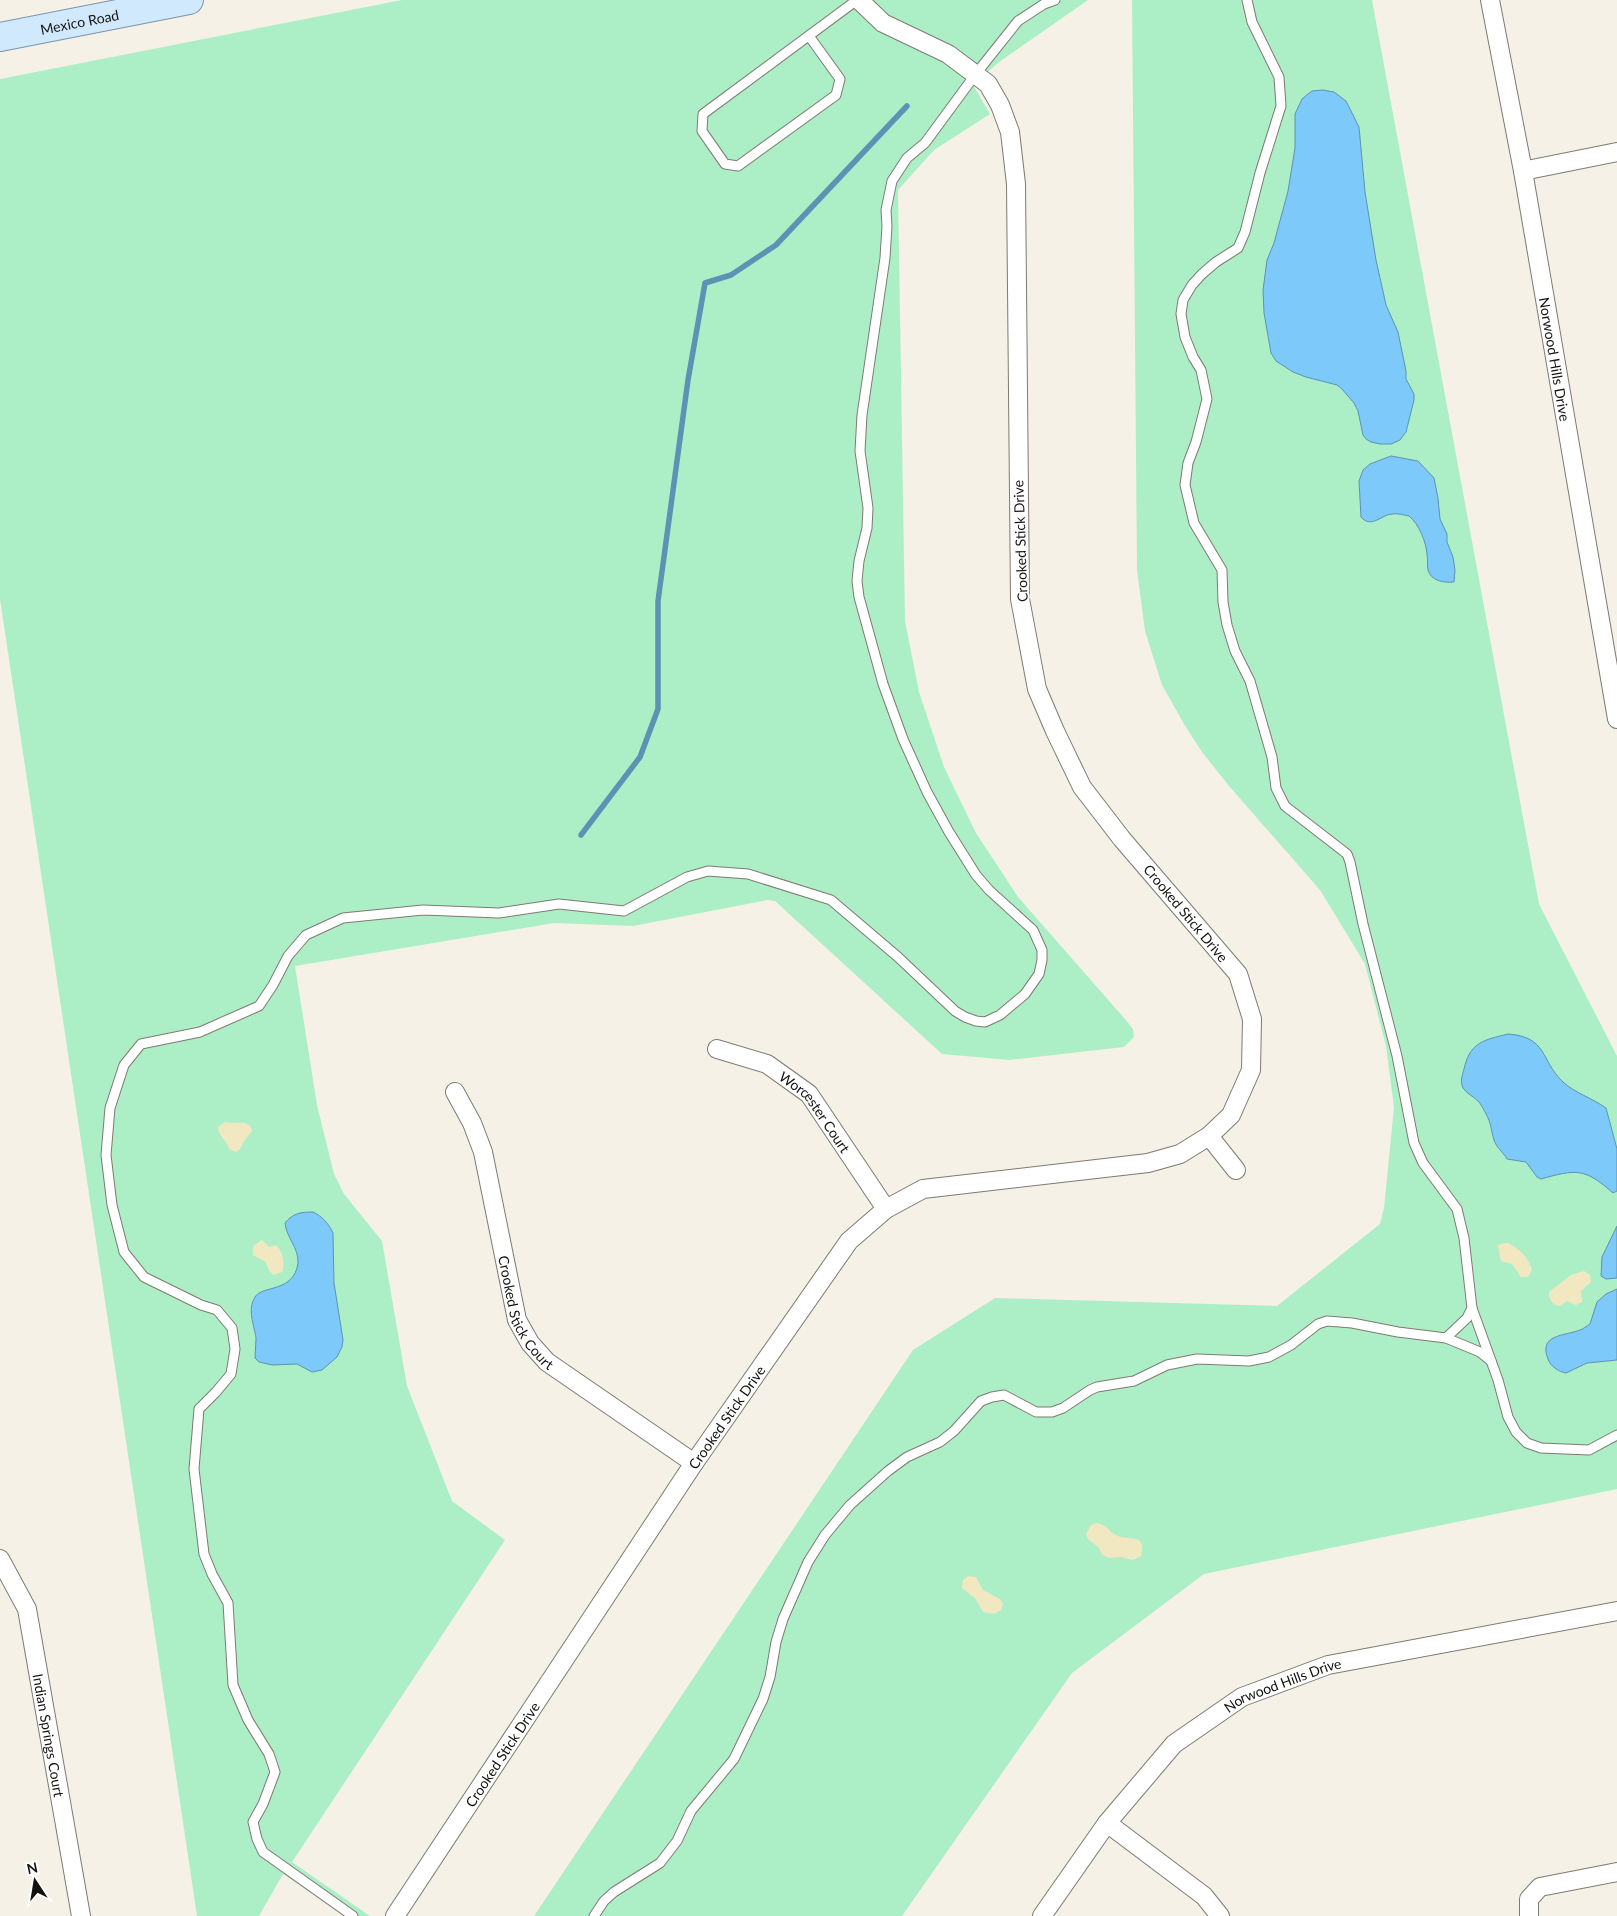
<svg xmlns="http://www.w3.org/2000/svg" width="1617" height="1916" font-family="Lato,sans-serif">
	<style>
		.green { fill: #acefc6 }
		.sand { fill: #f1e8c2 }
		.water { fill: #7cc9fa; stroke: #5d92b4 }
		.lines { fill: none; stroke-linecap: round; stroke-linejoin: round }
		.stream { stroke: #5d92b4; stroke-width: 5.5 }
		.service-casing { stroke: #7f7a71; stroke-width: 11 }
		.minor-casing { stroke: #7f7a71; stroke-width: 20 }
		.primary-casing { stroke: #7a94a9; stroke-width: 30 }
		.service { stroke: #fff; stroke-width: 9 }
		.minor { stroke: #fff; stroke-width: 18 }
		.primary { stroke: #d0e9fd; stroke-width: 28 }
		.labels { text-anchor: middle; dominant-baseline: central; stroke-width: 4; stroke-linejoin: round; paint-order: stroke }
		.street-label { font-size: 14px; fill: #151310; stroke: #fff }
	</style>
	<rect width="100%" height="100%" fill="#f6f1e6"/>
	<!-- green -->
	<g class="green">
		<path d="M402,0H1088L999,62L973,85L990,114L934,150L898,190L905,621L919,692L944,767L976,833L1018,897L1125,1019L1133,1029L1134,1037L1124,1047L1009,1060L942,1054L775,901L768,900L633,926L554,923L295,966L317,1105L334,1174L344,1194L382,1241L407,1386L452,1501L505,1540L292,1862L370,1916H345L283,1874L259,1916H197L0,599V79Z"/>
		<path d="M1132,0H1372L1539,904L1617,1056V1489L1204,1574L1072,1673L902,1916H534L913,1350L995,1298L1277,1306L1380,1224L1384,1208L1394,1107L1386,1046L1365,964L1320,890L1229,786L1202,752L1184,724L1162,685L1145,631L1137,570Z"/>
	</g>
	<!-- sand -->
	<g class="sand">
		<path d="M225,1122C236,1125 250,1118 252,1131L244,1141L240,1149L236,1152L229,1149C227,1140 219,1137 218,1127Z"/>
		<path d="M262,1240L269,1247L276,1245C283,1251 285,1264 282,1272L274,1275L269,1271L266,1262L253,1255V1246Z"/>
		<path d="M1508,1243C1520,1249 1528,1257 1532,1270L1528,1277H1521L1512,1264L1501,1261L1498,1246L1500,1244Z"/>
		<path d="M1584,1271L1590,1275L1591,1282L1581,1291L1582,1302L1576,1305L1567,1301L1560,1306C1554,1306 1548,1300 1549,1292L1571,1275Z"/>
		<path d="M1096,1523C1106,1524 1108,1531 1116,1535C1128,1542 1147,1531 1141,1556L1133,1560L1121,1557L1110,1558L1102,1555L1099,1548L1088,1539L1086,1534L1091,1525Z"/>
		<path d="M968,1576L976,1577L983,1590L1000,1599L1003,1604L1001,1610L994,1614L983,1612L975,1598L962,1588L963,1580Z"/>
	</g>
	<!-- water -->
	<g class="water">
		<path d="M1323,90L1334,92L1346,101L1359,127L1365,192L1376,260L1386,305L1398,332L1406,371V379L1414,394V400L1406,432L1400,440L1391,444H1380L1371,442L1366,439L1363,435L1358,411L1354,403L1341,388L1337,385L1306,377L1293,372L1276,361L1271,353L1264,313L1263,290L1267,260L1274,243L1288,191L1295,148V114L1302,99L1308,94L1312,91Z"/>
		<path d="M1391,456L1418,461L1434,478L1438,498L1440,519L1447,534V542L1453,557L1455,570L1454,582C1444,583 1431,581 1428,570C1427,565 1428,560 1427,554C1426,542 1419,524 1409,516C1403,515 1397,513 1392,514C1381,515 1371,529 1361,517L1359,481L1363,470L1370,464Z"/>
		<path d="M1508,1034C1548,1037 1540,1060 1563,1082C1575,1093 1592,1098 1606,1108L1617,1149V1191L1613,1193C1585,1168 1576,1169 1541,1179L1537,1177L1526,1162L1507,1159C1503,1152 1496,1147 1494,1140C1491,1131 1491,1122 1486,1114C1484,1110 1481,1104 1478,1101C1473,1096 1467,1094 1463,1088C1460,1082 1462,1076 1464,1069C1470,1042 1484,1040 1508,1034Z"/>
		<path d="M313,1212C322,1216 329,1224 333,1233L334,1283L343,1340L342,1347L337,1357L322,1370L312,1372L297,1364L272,1365L259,1362L255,1358C255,1351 256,1345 256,1338C254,1324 247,1310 255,1297C262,1285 294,1293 298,1263C299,1248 286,1237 285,1223C293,1213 301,1212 313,1212Z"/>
		<path d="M1617,1226V1278L1606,1279L1601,1276L1602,1257Z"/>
		<path d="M1617,1289V1360L1587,1363L1566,1373C1559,1372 1550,1366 1548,1359C1538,1334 1565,1336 1580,1330C1583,1329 1587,1326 1590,1324L1597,1302L1606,1294Z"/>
	</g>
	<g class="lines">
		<!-- stream -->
		<path class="stream" d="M581,835L640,757L658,709V601L688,380L705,283L731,275L776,245L907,106"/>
		<!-- service casing -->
		<g class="service-casing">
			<g id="service">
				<path d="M1247,0L1252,22L1279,77L1281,106L1260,173L1245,232L1238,248L1216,262L1202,274L1192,285L1183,300L1181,314L1185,337L1193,357L1201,370L1207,399L1196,442L1188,463L1185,485L1194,523L1222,570L1223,602L1227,625L1235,651L1250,681L1272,757L1276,788L1285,806L1347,854L1350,862L1363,924L1397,1056L1414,1143L1423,1163L1457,1209L1464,1238L1472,1308L1467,1318L1446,1338"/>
				<path d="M809,36L840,79L836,95L738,166L725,164L702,131L703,114L857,0"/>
				<path d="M1472,1308L1498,1380L1508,1417L1516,1432L1527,1443L1541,1448L1589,1450L1617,1435"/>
				<path d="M353,1916L263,1852L257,1839L253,1822L263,1804L275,1772L269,1754L248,1720L233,1685L228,1603L212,1574L204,1554L194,1469L199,1409L216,1392L231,1374L235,1349L232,1328L217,1310L201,1305L144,1277L124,1252L112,1205L106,1155L110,1108L124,1065L141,1044L200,1032L259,1006L273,985L288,956L306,935L343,918L423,910L499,913L559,904L624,911L687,877L708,871L748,874L831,900L898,957L955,1011L965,1017L976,1021L985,1022L1000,1015L1025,994L1039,974L1042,960V950L1033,930L989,890L976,875L949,832L927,792L903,739L883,684L859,597L857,581L859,561L867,528L868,508L860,451L862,415L885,258L887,226L886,210L892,181L907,158L925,143L975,75L1018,21L1044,4L1055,0"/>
				<path d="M594,1916L604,1901L614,1892L660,1863L677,1841L691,1811L734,1759L763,1699L770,1677L776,1642L783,1619L808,1562L825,1535L850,1505L888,1471L907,1457L940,1442L954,1431L981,1401L992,1397L1004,1395L1036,1412H1052L1063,1408L1090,1390L1097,1387L1134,1381L1167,1365L1197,1359L1249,1361L1269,1357L1291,1345L1318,1324L1327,1321L1352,1323L1398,1332L1446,1338L1480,1352L1491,1361"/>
			</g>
		</g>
		<!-- minor casing -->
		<g class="minor-casing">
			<g id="minor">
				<path id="s1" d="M1490,0L1523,171L1617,719"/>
				<path d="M1523,171L1617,152"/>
				<path id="s2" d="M717,1049L767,1064L809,1094L886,1209"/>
				<path id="s3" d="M455,1092L472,1123L483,1152L517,1320L530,1343L547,1362L694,1463"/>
				<path d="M1209,1136L1236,1170"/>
				<path id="s4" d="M0,1559L27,1609L81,1916"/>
				<path d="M1107,1823L1204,1896L1220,1916"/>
				<path id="s5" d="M395,1916L694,1463L849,1241L886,1209L923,1189L1148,1163L1180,1154L1209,1136L1231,1115L1251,1070L1252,1019L1238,974L1122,839L1082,787L1055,731L1037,689L1020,599L1016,184L1010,132L1000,105L988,84L948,54L883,23L859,0"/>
				<path id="s6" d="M1042,1916L1107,1823L1174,1744L1242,1697L1328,1665L1617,1611"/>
				<path d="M1529,1916V1899L1540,1887L1617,1872"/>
			</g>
		</g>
		<!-- primary casing -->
		<g class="primary-casing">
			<g id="primary">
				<path id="s7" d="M0,37L189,0"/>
			</g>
		</g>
		<!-- service -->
		<use href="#service" class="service"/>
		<!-- minor -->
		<use href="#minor" class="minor"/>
		<!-- primary -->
		<use href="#primary" class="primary"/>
	</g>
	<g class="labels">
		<!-- street labels -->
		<g class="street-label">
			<text stroke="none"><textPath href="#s7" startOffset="81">Mexico Road</textPath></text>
			<text stroke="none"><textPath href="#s1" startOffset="365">Norwood Hills Drive</textPath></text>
			<text transform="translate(1020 541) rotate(-92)">Crooked Stick Drive</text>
			<text transform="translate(1186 913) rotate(50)">Crooked Stick Drive</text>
			<text stroke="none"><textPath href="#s2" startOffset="121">Worcester Court</textPath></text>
			<text stroke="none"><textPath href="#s3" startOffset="234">Crooked Stick Court</textPath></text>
			<text stroke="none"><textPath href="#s5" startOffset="599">Crooked Stick Drive</textPath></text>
			<text stroke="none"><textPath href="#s6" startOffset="342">Norwood Hills Drive</textPath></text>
			<text stroke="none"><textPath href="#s4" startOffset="185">Indian Springs Court</textPath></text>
			<text stroke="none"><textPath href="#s5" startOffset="194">Crooked Stick Drive</textPath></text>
		</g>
	</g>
	<!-- north arrow -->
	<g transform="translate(35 1881) rotate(348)" stroke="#ffffff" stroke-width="4" paint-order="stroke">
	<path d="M0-4L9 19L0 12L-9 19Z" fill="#151310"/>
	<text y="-8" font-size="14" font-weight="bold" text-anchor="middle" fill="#151310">N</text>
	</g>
</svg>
